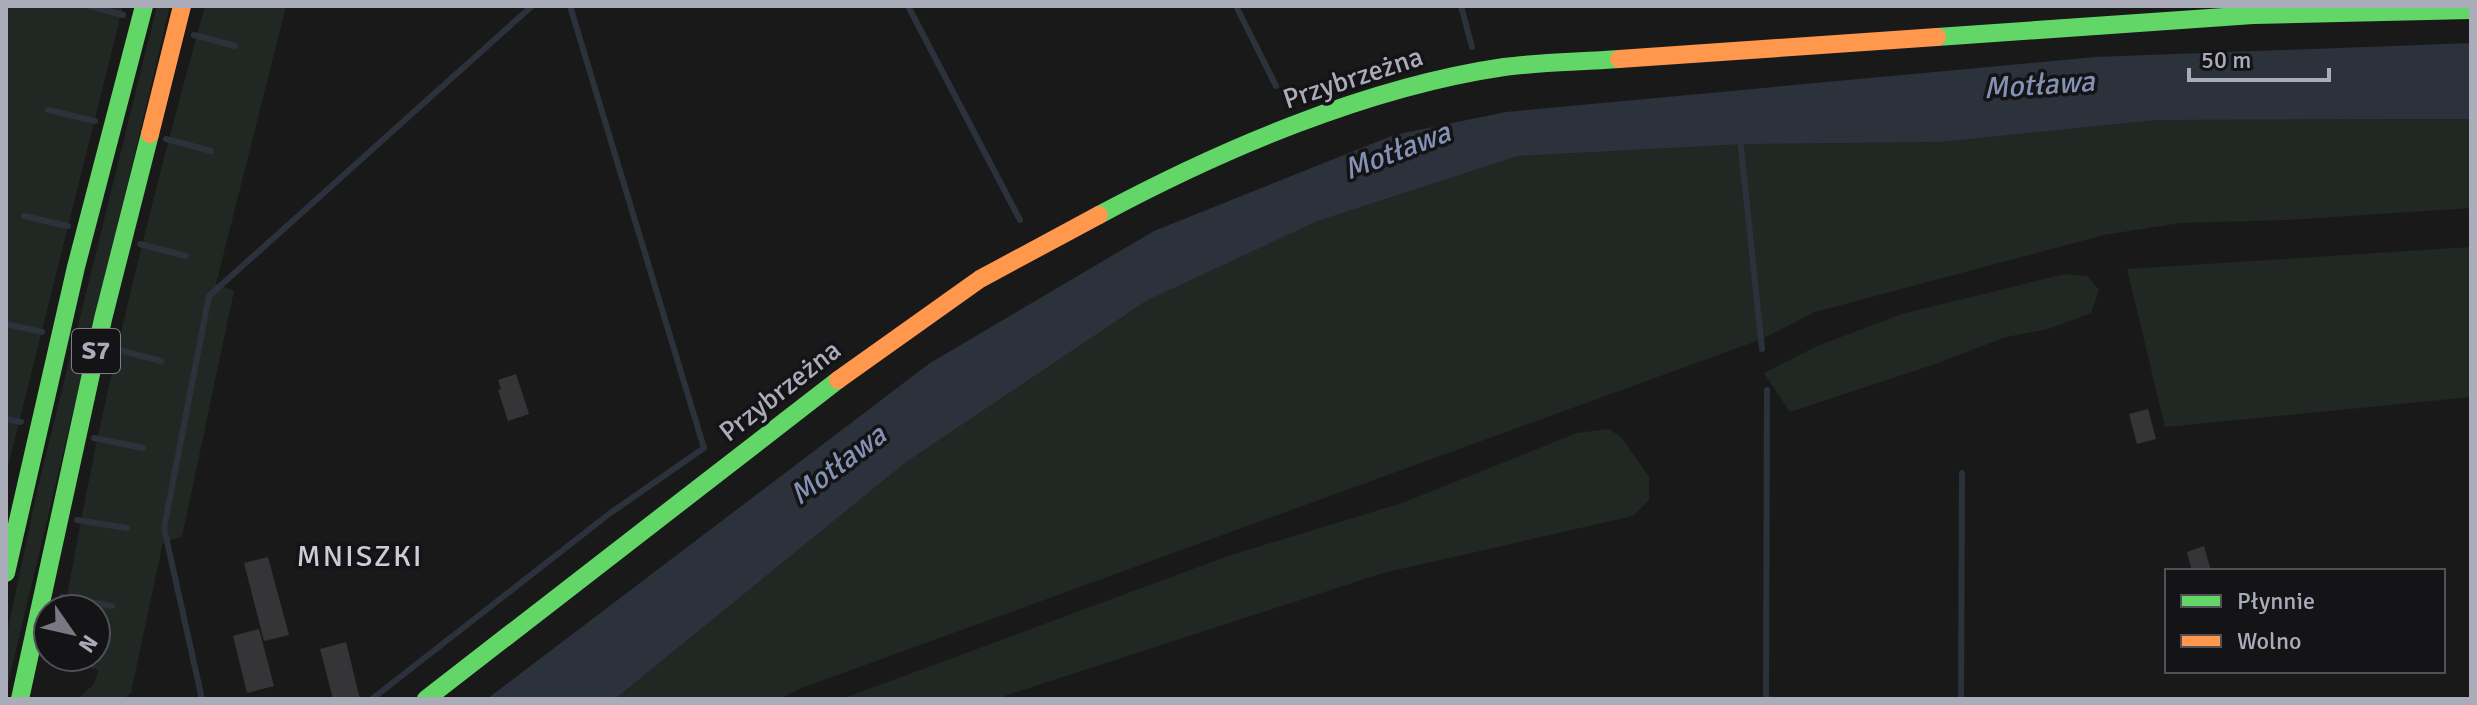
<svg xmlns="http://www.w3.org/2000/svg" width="2477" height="705" font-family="Signika,sans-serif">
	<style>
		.green { fill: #212823 }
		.water { fill: #2c323b }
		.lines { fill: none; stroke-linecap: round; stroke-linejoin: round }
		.stream { stroke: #2c323b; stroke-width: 6 }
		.building { fill: #353537 }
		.fast { stroke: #63d668; stroke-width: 18 }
		.slow { stroke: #ff974d; stroke-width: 18 }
		.labels { text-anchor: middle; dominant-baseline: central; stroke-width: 7; stroke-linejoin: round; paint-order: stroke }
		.shield { fill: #141315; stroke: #7e7e88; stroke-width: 2 }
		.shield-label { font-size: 26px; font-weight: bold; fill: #abacba }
		.street-label { font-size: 28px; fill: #abacba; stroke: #141315 }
		.water-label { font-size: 30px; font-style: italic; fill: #8392b4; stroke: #141315 }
		.neighbourhood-label { font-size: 30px; letter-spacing: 2px; fill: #ccccd6; stroke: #141315 }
	</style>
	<rect width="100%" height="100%" fill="#191919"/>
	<!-- green -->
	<g class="green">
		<path d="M6,6H123L6,474Z"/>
		<path d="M157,6H170L6,692V638L38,487Z"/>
		<path d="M205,6H286L216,284L234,291L182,537L163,542L131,693L123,699H77L93,685L99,670L56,661L57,657H96L98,652L96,651V609H65C99,407 150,205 205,6Z"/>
		<path d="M2471,119V208L2287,220L2180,223L2104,235L1815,312L1762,339L799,689L779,699H615L905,463L1146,301L1318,221L1518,156L1746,144L1942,142L2157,120Z"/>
		<path d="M2471,247V397L2165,427L2127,269Z"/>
		<path d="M2065,274L2087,276L2099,290L2091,313L2048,329L2006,337L1938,363L1790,412L1764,373L1817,346L1902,314Z"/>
		<path d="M1609,429L1622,438L1649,477V500L1633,516L1383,573L995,699H842L1228,556L1402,503L1577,433Z"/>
	</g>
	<!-- water -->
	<path class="water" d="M2471,43V119L2157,120L1942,142L1746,144L1518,156L1318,221L1146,301L905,463L615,699H487L930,363L1154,231L1394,135L1506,112L2095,57Z"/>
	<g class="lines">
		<!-- stream -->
		<g class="stream">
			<path d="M90,6L123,15"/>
			<path d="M908,6L1020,220"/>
			<path d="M1236,6L1276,86"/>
			<path d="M1461,6L1472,47"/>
			<path d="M194,35L235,46"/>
			<path d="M48,110L95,121"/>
			<path d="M1740,138L1762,349"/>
			<path d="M166,139L211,151"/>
			<path d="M24,216L68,226"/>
			<path d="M140,244L186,256"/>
			<path d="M6,324L42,332"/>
			<path d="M115,349L161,361"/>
			<path d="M6,419L21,422"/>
			<path d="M94,438L143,448"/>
			<path d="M77,520L127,528"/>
			<path d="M62,597L112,606"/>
			<path d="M96,642L105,644"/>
			<path d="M202,699L164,528L209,296L532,6"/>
			<path d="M372,699L609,514L704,448L570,6"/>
			<path d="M1766,699L1767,390"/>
			<path d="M1961,699L1962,473"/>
		</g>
	</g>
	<!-- building -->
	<g class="building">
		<path d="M516,374L529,414L508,421L498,390L501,389L498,380Z"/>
		<path d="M2148,409L2156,439L2137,444L2129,414Z"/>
		<path d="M2204,546L2211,571H2192L2187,552Z"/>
		<path d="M268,557L289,635L264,641L244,563Z"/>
		<path d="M259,629L274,686L247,693L233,636Z"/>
		<path d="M346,642L360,699H333L320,649Z"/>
	</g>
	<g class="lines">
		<!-- fast -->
		<g class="fast">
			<path d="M1937,37L2253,15L2471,10"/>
			<path d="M1099,215C1220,150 1367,87 1504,67C1541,62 1581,62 1619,59"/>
			<path d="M6,573L76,267L144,6"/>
			<path d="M20,699L103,319L150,134"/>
			<path d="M426,699L838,380"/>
		</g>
		<!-- slow -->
		<g class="slow">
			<path d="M1619,59L1937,37"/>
			<path d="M150,134L182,6"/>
			<path d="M838,380L980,279L1099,215"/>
		</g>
	</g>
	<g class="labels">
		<!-- shield labels -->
		<rect class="shield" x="72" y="329" width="48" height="44" rx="6"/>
		<g class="shield-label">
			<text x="96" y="351">S7</text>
		</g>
		<!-- street labels -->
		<g class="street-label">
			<text transform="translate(1353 78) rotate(-18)">Przybrzeżna</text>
			<text transform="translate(780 391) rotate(-38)">Przybrzeżna</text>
		</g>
		<!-- water labels -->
		<g class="water-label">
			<text transform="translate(2039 85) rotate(-4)">Motława</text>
			<text transform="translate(1397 151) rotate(-21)">Motława</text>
			<text transform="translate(838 465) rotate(-37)">Motława</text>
		</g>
		<!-- neighbourhood labels -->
		<g class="neighbourhood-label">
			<text x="360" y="556">MNISZKI</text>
		</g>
	</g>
	<!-- border -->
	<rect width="2477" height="705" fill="none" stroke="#abacba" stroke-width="16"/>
	<!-- legend -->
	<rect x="2165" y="569" width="280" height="104" fill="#141315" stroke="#505057" stroke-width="2"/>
	<rect x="2181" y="595" width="40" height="12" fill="#63d668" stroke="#505057" stroke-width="2"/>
	<text x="2237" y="609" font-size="24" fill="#abacba">Płynnie</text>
	<rect x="2181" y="635" width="40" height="12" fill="#ff974d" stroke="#505057" stroke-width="2"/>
	<text x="2237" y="649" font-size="24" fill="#abacba">Wolno</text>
	<!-- north arrow -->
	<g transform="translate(72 633) rotate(124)"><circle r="38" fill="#141315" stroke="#505057" stroke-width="2"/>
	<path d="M0-6L14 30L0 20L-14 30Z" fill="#787982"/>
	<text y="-12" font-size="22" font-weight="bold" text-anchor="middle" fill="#abacba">N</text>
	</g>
	<!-- scale -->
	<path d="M2189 68v12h140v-12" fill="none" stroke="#abacba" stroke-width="4"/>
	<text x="2201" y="68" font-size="24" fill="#abacba" stroke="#141315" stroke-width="6" paint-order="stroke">50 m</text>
</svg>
